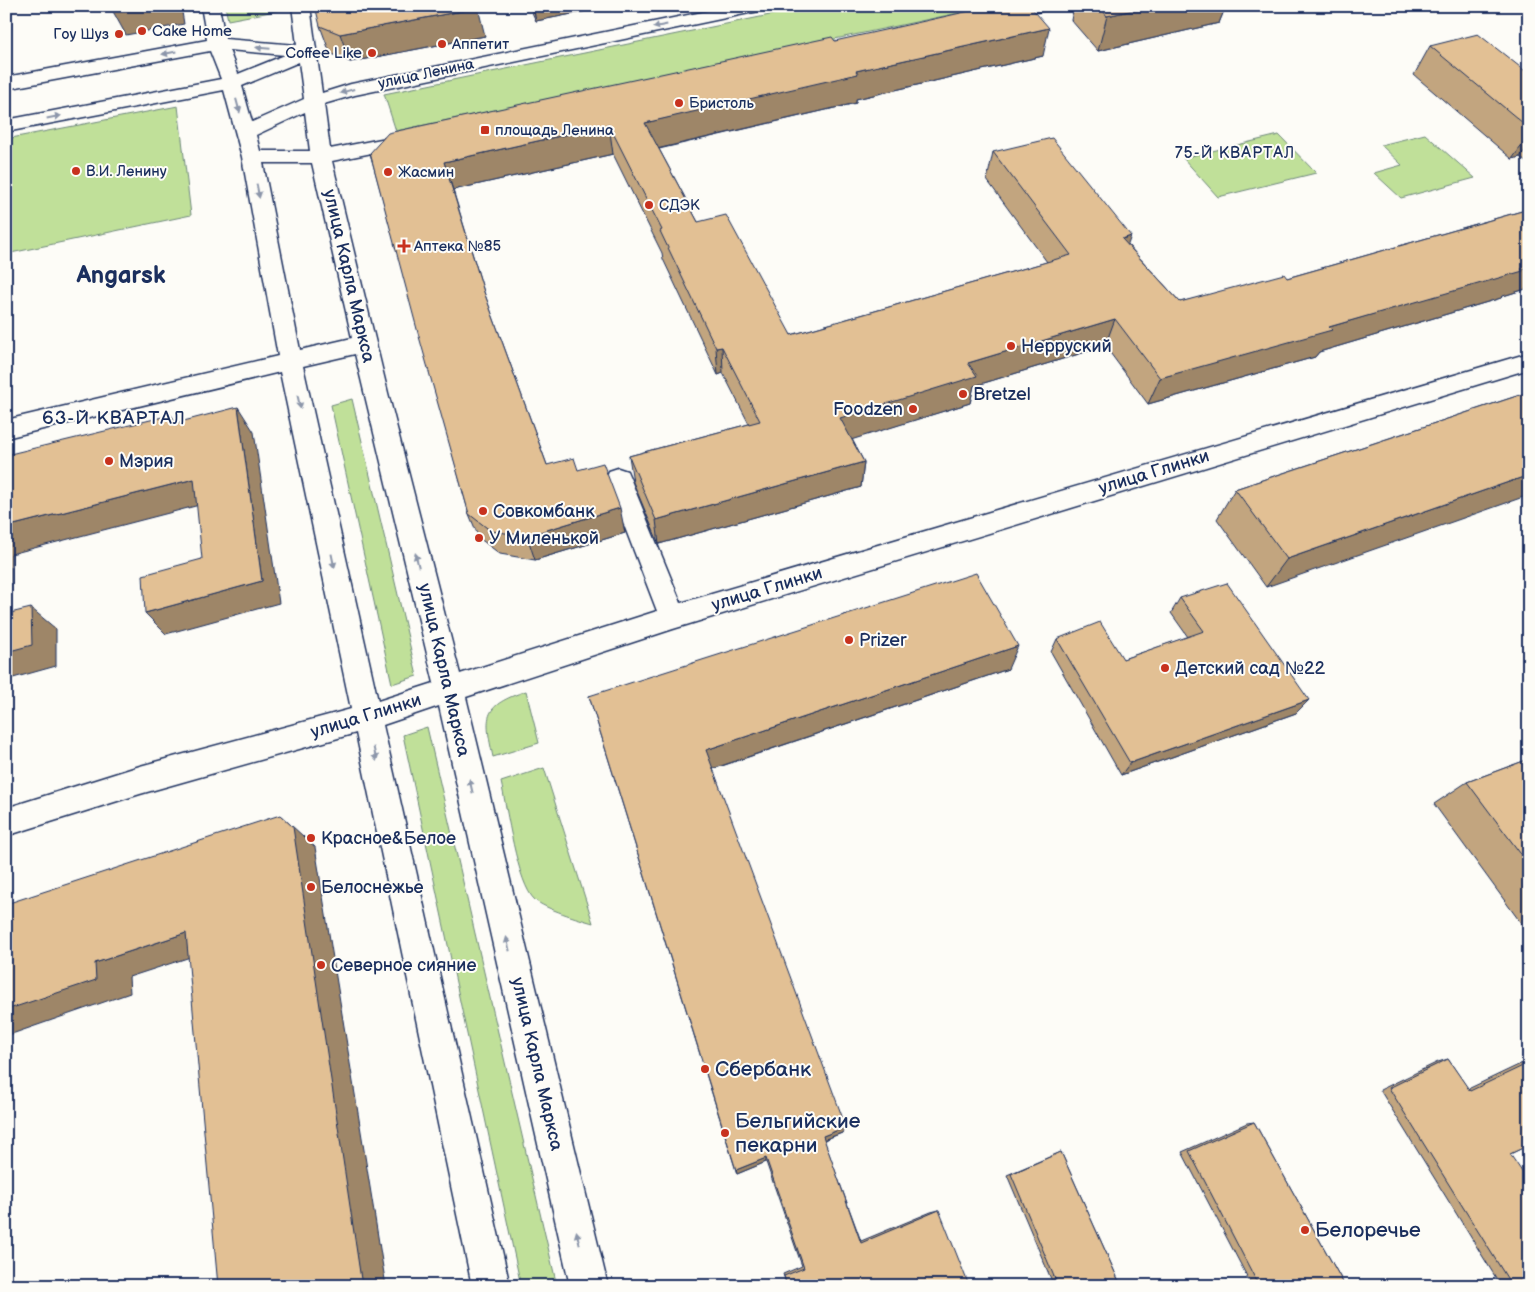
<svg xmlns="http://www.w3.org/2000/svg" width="1535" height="1292" font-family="'Balsamiq Sans',sans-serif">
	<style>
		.green { fill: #c0e099; stroke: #6e887c }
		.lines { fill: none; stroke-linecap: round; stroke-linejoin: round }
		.minor-casing { stroke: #1b2f5e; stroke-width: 3 }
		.minor { fill: #fdfcf7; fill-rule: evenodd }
		.wall { fill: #c2a57f; stroke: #1b2f5e }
		.shaded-wall { fill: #9e8668; stroke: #1b2f5e }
		.building { fill: #e2c094; stroke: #1b2f5e }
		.oneway { fill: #8c96aa }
		.poi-dot { fill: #c8321e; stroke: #fdfcf7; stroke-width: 2 }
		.labels { text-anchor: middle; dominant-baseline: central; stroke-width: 4; stroke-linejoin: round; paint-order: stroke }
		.far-poi-label { font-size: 15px; fill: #1b2f5e; stroke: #fdfcf7; text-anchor: start }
		.far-street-label { font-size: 15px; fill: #1b2f5e; stroke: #fdfcf7 }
		.far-neighbourhood-label { font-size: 16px; letter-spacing: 1px; fill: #1b2f5e; stroke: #fdfcf7 }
		.street-label { font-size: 18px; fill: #1b2f5e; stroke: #fdfcf7 }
		.poi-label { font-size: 18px; fill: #1b2f5e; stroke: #fdfcf7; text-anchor: start }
		.neighbourhood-label { font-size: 19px; letter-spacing: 1px; fill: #1b2f5e; stroke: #fdfcf7 }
		.near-poi-label { font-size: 21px; fill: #1b2f5e; stroke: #fdfcf7; text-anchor: start }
		.far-town-label { font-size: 24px; font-weight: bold; fill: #1b2f5e; stroke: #fdfcf7 }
	</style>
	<rect width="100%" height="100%" fill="#fdfcf7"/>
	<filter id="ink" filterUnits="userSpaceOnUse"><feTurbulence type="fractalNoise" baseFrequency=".02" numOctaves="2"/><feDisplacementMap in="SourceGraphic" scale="10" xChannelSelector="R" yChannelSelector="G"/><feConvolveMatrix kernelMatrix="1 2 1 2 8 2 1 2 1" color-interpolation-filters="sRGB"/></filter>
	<g filter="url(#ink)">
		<!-- green -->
		<g class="green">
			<path d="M225,6H285L286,9L228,20Z"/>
			<path d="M814,6H992L396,131L384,94Z"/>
			<path d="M178,106L191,215L6,254V139Z"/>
			<path d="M1425,134L1475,178L1401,198L1374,173L1402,165L1381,145Z"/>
			<path d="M1279,135L1316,173L1218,197L1183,158Z"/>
			<path d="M352,399L417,676L392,684L331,405Z"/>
			<path d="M526,691L539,743L493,757C484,715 483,706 526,691Z"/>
			<path d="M427,727L557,1286H521L403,735Z"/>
			<path d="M544,768L593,923C579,919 545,909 535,900C517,884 507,808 501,782Z"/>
		</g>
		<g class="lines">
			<!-- minor casing -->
			<g class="minor-casing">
				<g id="minor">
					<path d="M201,6H219L225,39L297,45L292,6H310L322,93L351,84L732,6H768L765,10L759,11L355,95L324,104L330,149L412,133L419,135L422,139L419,143L412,145L332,161L388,393L460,674L657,611L606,478L609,471L618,468L627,471L630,478L681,603L1529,353V369L673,629L466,697L608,1286H570L439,706L383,725L510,1286H472L356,733L140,794L6,836V808L140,766L351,709L280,372L6,438V420L278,356L242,157L224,90L6,132V120L221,79L210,51L6,89V77L207,40ZM229,50L285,55L238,74ZM299,62L304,99L252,122L242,86ZM305,112L310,151H260L256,135ZM263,163H312L352,338L300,350ZM355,354L434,683L378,701L303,366Z"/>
					<path d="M1014,6H1048L1045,10L994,21L988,20L985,16L988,12Z"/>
				</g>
			</g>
			<!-- minor -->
			<use href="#minor" class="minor"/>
		</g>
		<!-- wall -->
		<g class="wall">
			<path d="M529,6H613L536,21Z"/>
			<path d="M1074,6H1226L1219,23L1098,51L1071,20Z"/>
			<path d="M320,26L485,36L350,62L330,53Z"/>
			<path d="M835,41L1043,56L856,99V103L659,149L698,222L791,335L1047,262L987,180L993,152L1128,245L1180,302L1287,278L1529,209V288L1503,296L1501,298L1319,352L1315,357L1148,404L1105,346L974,386L970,403L852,439L864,462L861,487L659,544L633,482L629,456L749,424L723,373L718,375L663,259L662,253L613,154L453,190L484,292L547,465L578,470L625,533L535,560L500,554L479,538L469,514L370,153Z"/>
			<path d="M1430,46L1529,74V165L1520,157L1512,159L1414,75Z"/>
			<path d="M1529,392L1266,587L1217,519L1235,489Z"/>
			<path d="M1180,598L1309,700L1296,713L1121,775L1051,652L1057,639L1123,659L1188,637L1171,613Z"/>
			<path d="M1008,669L713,769L842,1133L824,1140L861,1241L931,1212L939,1210L787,1286L783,1274L802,1266L766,1162L737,1174L589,696Z"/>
			<path d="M1529,759V934L1434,804L1467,782Z"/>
			<path d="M1448,1059L1468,1089L1529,1060V1145L1510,1154L1529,1286H1501L1380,1090L1438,1062Z"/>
			<path d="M1254,1122L1345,1286H1252L1182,1152L1247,1123Z"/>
			<path d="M1061,1152L1121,1286H1054L1007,1175Z"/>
		</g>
		<!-- shaded-wall -->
		<g class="shaded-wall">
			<path d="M6,6H12L9,56L6,57Z"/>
			<path d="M110,6H181L184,24L126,35Z"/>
			<path d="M533,6H613L536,21Z"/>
			<path d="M1151,6H1226L1219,23L1098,51L1107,16Z"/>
			<path d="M1255,6H1268L1254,9Z"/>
			<path d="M478,8L485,36L350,62L340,34Z"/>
			<path d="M1049,28L1043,56L856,99V103L648,151L645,123L856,71Z"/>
			<path d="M609,125L613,154L453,190L444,162Z"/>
			<path d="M1529,136V144L1520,157L1512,159Z"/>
			<path d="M1131,236L1121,264L1122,239Z"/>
			<path d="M1529,267V288L1503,296L1501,298L1319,352L1315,357L1148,404L1160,378Z"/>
			<path d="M1115,319L1105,346L974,386L970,403L838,444L840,418L968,363Z"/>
			<path d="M722,347L723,373L718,375L716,348Z"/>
			<path d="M238,407L254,432L279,603L166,634L145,613L262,581Z"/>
			<path d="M171,415L189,439L172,424Z"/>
			<path d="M864,462L861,487L659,544L656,520Z"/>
			<path d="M1529,475V495L1266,587L1287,559Z"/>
			<path d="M194,479L211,502L11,554L10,641L6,638V527Z"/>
			<path d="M620,508L625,533L535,560L527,536Z"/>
			<path d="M31,608L56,629V666L6,680V652Z"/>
			<path d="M1018,646L1008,669L709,770L706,750Z"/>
			<path d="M1309,700L1296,713L1121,775L1130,763Z"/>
			<path d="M280,815L315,847L386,1286H362Z"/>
			<path d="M186,933L215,949L129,977L130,993L6,1036V1010L95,963Z"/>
			<path d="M846,1127L842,1133L820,1141L823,1136Z"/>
			<path d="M766,1158V1162L737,1174L736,1170Z"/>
		</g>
		<!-- building -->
		<g class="building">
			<path d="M315,6H477L478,8L340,34L320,26Z"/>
			<path d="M992,6H1030L1049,28L856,71L858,74L645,123L698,222L726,215L791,335L1071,255L993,152L1052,138L1131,236L1122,239L1180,302L1284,274L1287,278L1529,209V267L1521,269L1523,271L1329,327L1332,330L1160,378L1115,319L968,363L977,376L840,418L864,462L656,520L629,456L760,421L722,347L716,348L660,231L662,230L609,125L444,162L484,292L547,465L574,458L578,470L603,463L620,508L527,536L491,531L469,514L418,333L370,153L388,133L832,37L835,41Z"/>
			<path d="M1099,6H1151L1107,16Z"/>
			<path d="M1478,34L1529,74V128L1430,46Z"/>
			<path d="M1529,392V475L1287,559L1235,489Z"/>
			<path d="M238,407L262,581L145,613L143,575L202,559L194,479L6,527V455L171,415L172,424Z"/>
			<path d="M976,573L1018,646L706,750L846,1127L823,1136L861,1243L939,1210L968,1283L963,1286H787L784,1276L804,1268L766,1158L736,1170L589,696Z"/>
			<path d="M1227,583L1309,700L1130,763L1057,639L1100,622L1123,659L1204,631L1180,598Z"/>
			<path d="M31,608L32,645L6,652V614Z"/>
			<path d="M1529,759V865L1467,782Z"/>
			<path d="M280,815L293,827L362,1286H218L186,933L95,963L96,980L6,1010V904Z"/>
			<path d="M1448,1059L1470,1091L1529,1063V1145L1510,1154L1529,1182V1286H1512L1389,1088Z"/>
			<path d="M1254,1122L1345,1286H1259L1189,1151Z"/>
			<path d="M1061,1152L1121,1286H1058L1011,1174Z"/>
		</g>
		<!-- one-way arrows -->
		<defs><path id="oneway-solid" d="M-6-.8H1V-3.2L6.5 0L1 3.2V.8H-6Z" transform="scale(1.25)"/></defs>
		<g class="oneway">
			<use href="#oneway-solid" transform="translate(660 26) rotate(168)"/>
			<use href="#oneway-solid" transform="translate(263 48) rotate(-175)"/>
			<use href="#oneway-solid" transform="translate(169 53) rotate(169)"/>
			<use href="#oneway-solid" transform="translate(347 91) rotate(164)"/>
			<use href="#oneway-solid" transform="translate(238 106) rotate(75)"/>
			<use href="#oneway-solid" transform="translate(54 117) rotate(-11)"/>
			<use href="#oneway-solid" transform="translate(258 191) rotate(79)"/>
			<use href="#oneway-solid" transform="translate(299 402) rotate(77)"/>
			<use href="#oneway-solid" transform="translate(417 560) rotate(-104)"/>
			<use href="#oneway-solid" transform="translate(333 561) rotate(78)"/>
			<use href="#oneway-solid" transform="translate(375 754) rotate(78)"/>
			<use href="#oneway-solid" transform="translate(471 786) rotate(-103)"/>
			<use href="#oneway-solid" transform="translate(508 944) rotate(-103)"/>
			<use href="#oneway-solid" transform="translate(578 1238) rotate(-103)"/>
		</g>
	</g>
	<!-- markers -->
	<g class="poi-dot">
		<circle cx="142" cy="31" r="5"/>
		<circle cx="119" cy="34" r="5"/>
		<circle cx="442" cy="44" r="5"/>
		<circle cx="372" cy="53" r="5"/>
		<circle cx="679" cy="103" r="5"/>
		<rect x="480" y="125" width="10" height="10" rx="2.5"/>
		<circle cx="76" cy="171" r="5"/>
		<circle cx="388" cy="172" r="5"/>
		<circle cx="649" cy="205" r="5"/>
		<path d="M401.5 238.5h5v5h5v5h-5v5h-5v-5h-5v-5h5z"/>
		<circle cx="1011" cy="346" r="5"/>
		<circle cx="963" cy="394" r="5"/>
		<circle cx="913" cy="409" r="5"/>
		<circle cx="109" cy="461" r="5"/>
		<circle cx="483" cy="511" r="5"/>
		<circle cx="479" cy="538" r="5"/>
		<circle cx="849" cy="640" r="5"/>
		<circle cx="1165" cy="668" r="5"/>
		<circle cx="311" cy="838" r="5"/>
		<circle cx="311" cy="887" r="5"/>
		<circle cx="321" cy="965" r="5"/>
		<circle cx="705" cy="1069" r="5"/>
		<circle cx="725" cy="1133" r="5"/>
		<circle cx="1305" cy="1230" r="5"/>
	</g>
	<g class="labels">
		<!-- far-poi labels -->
		<g class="far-poi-label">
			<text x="152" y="31">Cake Home</text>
			<text x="109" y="34" text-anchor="end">Гоу Шуз</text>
			<text x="452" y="44">Аппетит</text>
			<text x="362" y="53" text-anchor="end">Coffee Like</text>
			<text x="689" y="103">Бристоль</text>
			<text x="495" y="130">площадь Ленина</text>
			<text x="86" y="171">В.И. Ленину</text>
			<text x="398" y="172">Жасмин</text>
			<text x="659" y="205">СДЭК</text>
			<text x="414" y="246">Аптека №85</text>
		</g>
		<!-- far-street labels -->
		<g class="far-street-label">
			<text transform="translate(426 74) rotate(-12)">улица Ленина</text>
		</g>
		<!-- far-neighbourhood labels -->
		<g class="far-neighbourhood-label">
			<text x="1235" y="153">75-Й КВАРТАЛ</text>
		</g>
		<!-- street labels -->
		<g class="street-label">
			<text transform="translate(349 276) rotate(77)">улица Карла Маркса</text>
			<text transform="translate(1154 472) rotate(-17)">улица Глинки</text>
			<text transform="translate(767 589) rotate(-17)">улица Глинки</text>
			<text transform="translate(444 670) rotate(77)">улица Карла Маркса</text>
			<text transform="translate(366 716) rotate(-17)">улица Глинки</text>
			<text transform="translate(537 1064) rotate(77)">улица Карла Маркса</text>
		</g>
		<!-- poi labels -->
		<g class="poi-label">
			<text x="1021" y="346">Нерруский</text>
			<text x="973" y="394">Bretzel</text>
			<text x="903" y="409" text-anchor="end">Foodzen</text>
			<text x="119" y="461">Мэрия</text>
			<text x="493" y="511">Совкомбанк</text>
			<text x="489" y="538">У Миленькой</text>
			<text x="859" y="640">Prizer</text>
			<text x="1175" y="668">Детский сад №22</text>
			<text x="321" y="838">Красное&amp;Белое</text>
			<text x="321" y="887">Белоснежье</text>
			<text x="331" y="965">Северное сияние</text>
		</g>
		<!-- neighbourhood labels -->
		<g class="neighbourhood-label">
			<text x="114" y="418">63-Й КВАРТАЛ</text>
		</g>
		<!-- near-poi labels -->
		<g class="near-poi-label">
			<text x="715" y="1069">Сбербанк</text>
			<text x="735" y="1121">Бельгийские<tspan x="735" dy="24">пекарни</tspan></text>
			<text x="1315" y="1230">Белоречье</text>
		</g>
		<!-- far-town labels -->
		<g class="far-town-label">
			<text x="121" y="275">Angarsk</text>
		</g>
	</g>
	<!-- margin -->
	<rect width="1535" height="1292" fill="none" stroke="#fdfcf7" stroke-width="25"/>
	<rect x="12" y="12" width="1510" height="1267" fill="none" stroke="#1b2f5e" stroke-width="2" filter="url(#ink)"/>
</svg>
